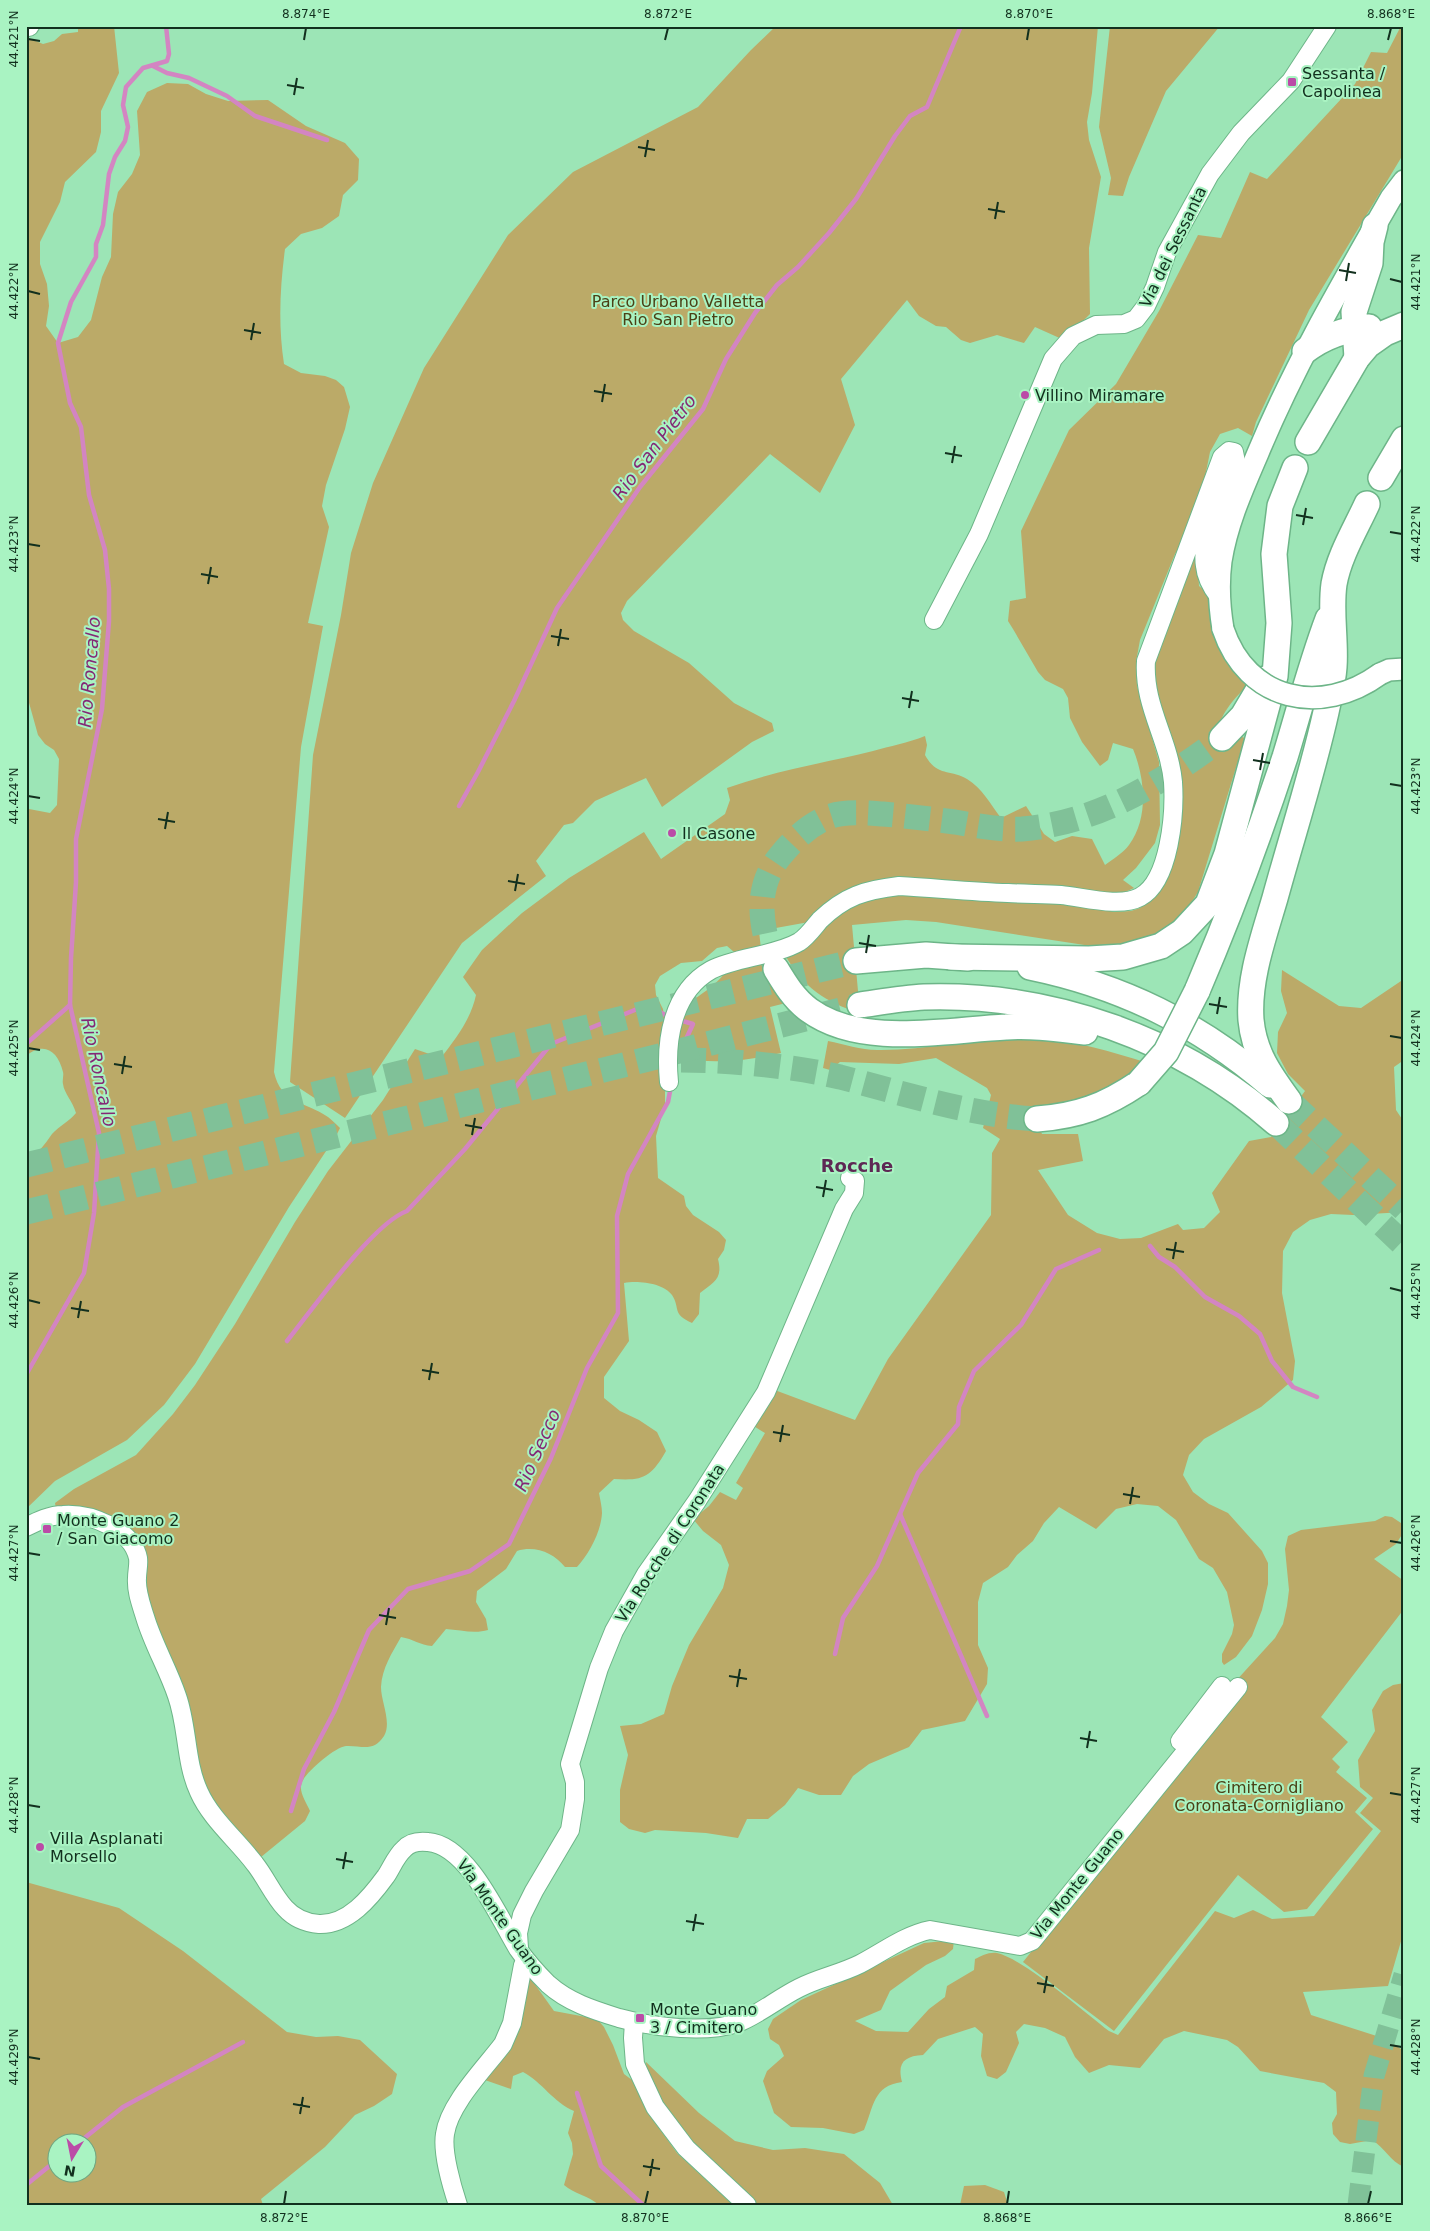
<svg xmlns="http://www.w3.org/2000/svg" width="1430" height="2231" font-family="'DejaVu Sans',sans-serif">
	<style>
		.green { fill: #bbaa68; fill-rule: evenodd }
		.lines { fill: none; stroke-linecap: round; stroke-linejoin: round }
		.stream { stroke: #d385c2; stroke-width: 4.5 }
		.major-tunnel { stroke: #80c198; stroke-width: 21; stroke-dasharray: 21 11; stroke-linecap: butt }
		.highway-tunnel { stroke: #80c198; stroke-width: 25; stroke-dasharray: 25 12; stroke-linecap: butt }
		.minor-casing { stroke: #6db588; stroke-width: 20 }
		.major-casing { stroke: #6db588; stroke-width: 24 }
		.highway-casing { stroke: #6db588; stroke-width: 28 }
		.minor { stroke: #fff; stroke-width: 18 }
		.major { stroke: #fff; stroke-width: 21 }
		.highway { stroke: #fff; stroke-width: 25 }
		.major-bridge-casing { stroke: #6db588; stroke-width: 24; stroke-linecap: butt }
		.highway-bridge-casing { stroke: #6db588; stroke-width: 28; stroke-linecap: butt }
		.major-bridge { stroke: #fff; stroke-width: 21 }
		.highway-bridge { stroke: #fff; stroke-width: 25 }
		.ticks { fill: none; stroke: #12301e; stroke-width: 2 }
		.poi-dot { fill: #bb4ba7; stroke: #a9f3c2; stroke-width: 2 }
		.labels { text-anchor: middle; dominant-baseline: central; stroke-width: 4; stroke-linejoin: round; paint-order: stroke }
		.poi-label { font-size: 16px; fill: #12301e; stroke: #a9f3c2; text-anchor: start }
		.street-label { font-size: 16px; fill: #12301e; stroke: #a9f3c2 }
		.park-label { font-size: 16px; fill: #4b4116; stroke: #a9f3c2 }
		.water-label { font-size: 18px; font-style: italic; fill: #842875; stroke: #a9f3c2 }
		.neighbourhood-label { font-size: 18px; font-weight: bold; fill: #5e2854; stroke: #a9f3c2 }
		.neatline { fill: none; stroke: #12301e; stroke-width: 2 }
		.ticks-label { font-size: 12px; text-anchor: middle; fill: #12301e }
	</style>
	<rect width="100%" height="100%" fill="#9ce5b6"/>
	<!-- green -->
	<g class="green">
		<path d="M78,26H114L119,73L101,111V132L96,152L65,182L60,202L40,242V264L47,284L49,306L46,326L58,343L78,337L91,320L102,277L111,257L113,214L118,192L132,174L140,155L137,111L147,92L167,83L188,84L206,94L228,101L268,100L306,126L345,143L359,159L358,180L343,195L339,216L322,228L301,234L285,249C280,287 278,325 284,364L301,373L325,376L336,380L344,387L350,407L345,429L326,485L322,506L329,527L308,623L323,626L301,747L274,1072C281,1104 305,1101 328,1117C332,1120 336,1124 340,1128L336,1136L289,1207L195,1364L164,1405L127,1440L55,1481L26,1509V1158C40,1153 44,1145 52,1134C59,1126 70,1121 76,1113C73,1102 64,1093 63,1084C62,1080 64,1076 63,1072C58,1051 44,1041 26,1056V810L29,809L50,813L57,805L59,759L54,750L45,744L38,735L26,692V37L43,44L54,41L62,34L78,32Z"/>
		<path d="M776,26H1098L1092,93L1087,122L1089,140L1101,177L1089,248L1090,314L1064,340L1035,327L1024,343L997,335L970,343L961,340L946,327L936,326L919,316L907,300L841,379L855,425L820,493L770,454L627,601L621,613L623,620L634,631L689,663L734,703L772,723L774,731L752,742L662,807L646,778L595,801L573,823L564,825L536,861L546,876L462,943L345,1118L290,1082L313,755L341,615L351,553L373,483L424,368L508,235L573,172L698,107L751,50Z"/>
		<path d="M1110,26H1220L1166,91L1129,177L1123,196L1108,195L1111,178L1099,127Z"/>
		<path d="M1401,26H1404V153L1309,310L1256,422L1252,436L1238,428L1220,434L1210,452L1202,492L1200,512L1175,554L1140,640L1136,662L1137,686L1159,762L1160,825L1155,843L1136,868L1123,880L1134,888L1125,892L1100,894L1069,901L1114,912L1131,911L1140,908L1155,895L1172,849L1151,675C1159,632 1178,593 1197,554L1199,586L1209,594L1248,685C1230,703 1223,711 1215,736H1239L1245,738L1198,892L1183,916L1158,935L1122,947L1091,946L936,922L906,920L852,925L860,1013C825,1002 804,988 785,955L809,922L759,931L761,949L794,1001L770,1007L781,1053C762,1057 742,1061 723,1061C707,1062 692,1059 676,1060L682,1008C704,991 728,981 734,952L727,946L717,948L702,961L681,963L660,976L655,985L656,995L663,1009L665,1024V1105L656,1136L658,1178L684,1196L686,1206L693,1215L719,1232L726,1240L724,1250L718,1259C723,1279 714,1282 700,1293L699,1314L692,1323C671,1313 681,1309 672,1295C664,1283 637,1280 624,1283L629,1341L604,1377V1398L620,1411L639,1420L657,1432L666,1451C651,1477 644,1481 614,1479L599,1493C600,1499 602,1507 602,1513C601,1532 589,1554 577,1567H565C554,1553 535,1545 517,1551L506,1569L477,1591L476,1602L486,1619L488,1630C475,1634 460,1630 446,1629L432,1646C420,1645 413,1639 401,1637C392,1653 382,1668 381,1687C381,1702 392,1722 384,1736C373,1753 361,1745 346,1746C335,1747 306,1772 302,1782C298,1791 306,1802 310,1811L305,1821L261,1857L231,1828L201,1780L193,1726L181,1682L155,1625L147,1594L146,1561L141,1540L126,1523L56,1509L55,1503L74,1489L136,1455L173,1414L195,1385L235,1324L295,1222L328,1171L383,1100L415,1049L441,1058C456,1038 471,1019 476,995L463,977L482,950L522,913L569,878L644,832L661,859L725,814L730,800L727,788C774,771 824,763 873,751C890,746 908,743 925,736L927,745L925,755C937,777 950,769 967,779C982,788 991,805 1001,818L1026,806L1044,834L1055,842L1072,836L1092,839L1105,865C1113,859 1123,853 1129,845C1149,818 1145,778 1133,749L1113,743L1108,760L1100,766L1082,742L1070,718L1068,698L1063,689L1045,680L1038,672L1013,629L1008,621L1010,601L1026,598L1021,531L1069,430L1116,384L1159,311L1198,235L1221,238L1250,172L1267,179L1355,84L1371,52L1387,53Z"/>
		<path d="M1282,970L1339,1006L1361,1008L1404,979V1060L1394,1067L1396,1110L1404,1122V1212L1353,1215L1331,1214L1310,1220L1293,1232L1283,1251L1282,1293L1295,1361L1293,1380L1261,1407L1204,1439L1189,1455L1183,1475L1193,1492L1209,1504L1228,1513L1262,1551L1268,1563V1584L1262,1610L1252,1636L1236,1657L1224,1665L1222,1662V1654L1232,1634L1234,1625L1227,1592L1213,1568L1199,1559L1176,1520L1158,1506L1137,1504L1116,1509L1096,1529L1059,1507L1044,1523L1033,1541L1017,1555L1008,1567L983,1583L978,1602V1645L988,1668L987,1684L965,1721L922,1730L909,1747L869,1764L853,1776L841,1795H819L798,1788L785,1805L768,1819H747L738,1838L706,1833L655,1830L645,1833L629,1829L620,1822V1790L628,1755L620,1726L641,1724L664,1714L672,1686L689,1645L723,1588L729,1565L721,1545L703,1531L693,1519L709,1506L720,1492L736,1500L743,1488L736,1483L765,1433L752,1425L772,1389L855,1420L888,1359L991,1215L992,1153L1000,1139L983,1128L991,1095L987,1088L936,1058L899,1064L840,1062L830,1070L823,1068L828,1041C844,1044 861,1050 877,1050C930,1051 983,1034 1037,1038C1075,1040 1111,1052 1148,1063L1105,1096L1033,1113L1042,1134H1078L1083,1161L1038,1170L1068,1215L1097,1233L1120,1239L1141,1238L1178,1224L1183,1230L1204,1228L1220,1212L1212,1193L1249,1141L1271,1137L1305,1091L1288,1074L1277,1053L1278,1032L1287,1013L1281,991Z"/>
		<path d="M1385,1516L1392,1517L1401,1523L1403,1533L1396,1544L1374,1559L1404,1581V1609L1321,1717L1348,1742L1332,1759L1340,1767L1336,1772L1367,1798L1355,1812L1373,1829L1307,1909L1284,1912L1238,1875L1114,2031L1023,1962L1201,1741L1234,1683L1275,1638L1283,1624L1287,1606L1289,1590L1285,1549L1288,1536L1301,1530L1375,1521Z"/>
		<path d="M1404,1683V1931L1388,1986L1303,1992L1311,2015L1386,2039L1404,2051V2167C1390,2161 1385,2148 1372,2140L1350,2144L1340,2142L1333,2134L1332,2123L1337,2114L1336,2092L1324,2083L1260,2071L1238,2047L1227,2040L1184,2031L1164,2039L1140,2068L1109,2065L1089,2073L1075,2057L1065,2037L1045,2028L1024,2024L1016,2032L1019,2043L1006,2072L997,2079L987,2076L981,2056L983,2034L975,2027L938,2039L923,2055C904,2056 897,2063 902,2082C873,2086 874,2106 864,2130L854,2134L823,2128L791,2127L774,2113L763,2081L767,2071L784,2056L779,2045L770,2039L768,2029L773,2019L801,2000L924,1943L954,1940L953,1949L945,1956L926,1965L890,1991L881,2010L855,2021L876,2031L908,2032L929,2009L945,1997L947,1986L974,1970L975,1959C982,1956 988,1952 997,1953C1024,1959 1084,2012 1109,2031L1118,2035L1215,1911L1234,1918L1253,1910L1272,1919L1314,1916L1381,1831L1360,1813L1373,1798L1360,1787L1358,1760L1375,1731L1372,1710L1383,1691L1393,1685Z"/>
		<path d="M26,1882L119,1908L183,1951L287,2032L316,2037L338,2036L360,2040L397,2074L392,2094L374,2106L355,2115L325,2147L261,2199L263,2205H26ZM58,2144H88V2174H58Z"/>
		<path d="M529,1976L554,2011L597,2019L604,2027L613,2045L624,2074L632,2080L648,2113L677,2153L733,2205H599C588,2195 574,2194 564,2185L573,2154L572,2143L568,2133L574,2111C553,2102 542,2082 523,2072L513,2076L511,2089L482,2079Z"/>
		<path d="M646,2062L699,2113L735,2141L773,2150L805,2148L844,2154L880,2183L893,2205H758C741,2190 721,2176 705,2160C685,2138 646,2092 646,2062Z"/>
		<path d="M985,2185L1004,2192L1008,2205H960L964,2186Z"/>
	</g>
	<g class="lines">
		<!-- stream -->
		<g class="stream">
			<path d="M153,66L167,73L189,78L227,96L255,116L327,140"/>
			<path d="M459,806L478,772L514,701L557,608L640,487L703,409L726,359L755,313L777,285L798,267L829,233L856,199L895,136L910,116L927,107L961,26"/>
			<path d="M26,1044L70,1005"/>
			<path d="M675,1063L693,1024L679,1020"/>
			<path d="M1150,1246L1159,1257L1175,1267L1205,1297L1239,1316L1260,1334L1272,1361L1293,1387L1317,1397"/>
			<path d="M287,1341C312,1310 373,1223 407,1211L465,1149L551,1044L647,1005L669,1017"/>
			<path d="M26,1375L84,1273L94,1213L99,1133L70,1005L71,958L76,882V839L102,709L109,621V589L105,550L89,495L81,427L70,403L58,343L71,302L96,257V244L103,225L109,174L115,157L125,141L128,127L123,105L126,87L143,68L167,61L169,54L166,26"/>
			<path d="M900,1514L987,1716"/>
			<path d="M835,1654L843,1618L877,1566L918,1473L958,1424L959,1407L974,1371L1021,1325L1056,1269L1099,1250"/>
			<path d="M291,1811L304,1769L334,1712L369,1630L408,1589L470,1571L509,1544L551,1458L587,1368L618,1313L617,1216L628,1174L668,1102L671,1086"/>
			<path d="M577,2093L601,2166L643,2205"/>
			<path d="M77,2144L123,2107L243,2042"/>
			<path d="M26,2185L58,2159"/>
		</g>
		<!-- major-tunnel -->
		<path class="major-tunnel" d="M1358,2205L1374,2076L1404,1975"/>
		<!-- highway-tunnel -->
		<g class="highway-tunnel">
			<path d="M776,969C761,930 752,889 781,855C795,838 810,824 831,816C846,811 867,813 883,814C907,816 931,819 955,822C977,826 1000,830 1022,829C1098,823 1163,782 1222,738"/>
			<path d="M681,1060C729,1060 793,1066 840,1077C906,1094 969,1115 1037,1119"/>
			<path d="M1289,1101L1404,1209"/>
			<path d="M1276,1123L1404,1245"/>
			<path d="M26,1165L856,961"/>
			<path d="M26,1212L648,1059L860,1005"/>
		</g>
		<!-- minor casing -->
		<g class="minor-casing">
			<g id="minor">
				<path d="M29,27L30,26"/>
				<path d="M934,620L979,534L1053,359L1073,336L1096,325L1124,324L1136,319L1146,306L1155,287L1167,252L1210,174L1241,133L1291,81L1327,26"/>
				<path d="M669,1082C665,1041 672,992 711,970C735,957 775,956 799,942C807,937 814,927 820,920C845,896 865,890 899,886C936,888 972,892 1008,893C1026,894 1044,894 1061,895C1083,897 1120,908 1140,897C1170,881 1175,813 1173,782C1169,739 1143,706 1146,661L1222,457L1229,451L1234,452L1236,462C1225,492 1200,534 1205,566C1206,577 1212,588 1219,597"/>
				<path d="M26,1527C38,1521 50,1515 63,1515C90,1513 132,1529 138,1558C139,1565 137,1571 137,1578C136,1591 141,1604 145,1617C153,1644 168,1669 177,1696C188,1727 185,1762 199,1792C211,1819 237,1840 255,1864C266,1878 273,1895 285,1908C294,1918 306,1923 319,1924C348,1925 370,1898 386,1876C392,1867 396,1856 404,1849C410,1842 419,1841 428,1842C468,1845 499,1918 518,1949C527,1962 537,1973 548,1984C568,2002 593,2010 619,2018C652,2027 710,2035 742,2021C762,2012 779,1998 799,1988C818,1978 840,1974 860,1964C883,1952 905,1935 930,1930L1020,1946L1032,1941L1238,1687"/>
				<path d="M1180,1741L1222,1686"/>
				<path d="M519,1948L518,1933L522,1915L534,1891L570,1830L575,1799V1782L570,1764L599,1668L614,1631L646,1574L697,1501L766,1392L844,1209L854,1193L855,1181L850,1178"/>
				<path d="M634,2022L633,2038L635,2064L655,2107L686,2148L747,2205"/>
				<path d="M458,2205C452,2187 442,2152 445,2134C449,2104 485,2068 503,2044L512,2023L523,1965L527,1962"/>
			</g>
		</g>
		<!-- major casing -->
		<g class="major-casing">
			<g id="major">
				<path d="M1223,629C1219,605 1218,584 1221,561C1227,523 1243,488 1258,453C1295,364 1343,282 1391,198L1404,181"/>
				<path d="M1380,674L1389,670L1404,669"/>
			</g>
		</g>
		<!-- highway casing -->
		<g class="highway-casing">
			<g id="highway">
				<path d="M1305,351C1323,337 1346,329 1369,327"/>
				<path d="M1357,358L1354,312L1370,263L1371,242L1375,226"/>
				<path d="M1308,442L1357,358L1368,345L1385,333L1404,325"/>
				<path d="M1381,478L1404,439"/>
				<path d="M1222,738L1243,716L1265,679"/>
				<path d="M951,957L1089,959L1123,957L1161,946L1182,932L1208,904L1227,854L1275,676L1279,623L1274,554L1280,506L1295,468"/>
				<path d="M856,961L926,955L968,958"/>
				<path d="M1030,967C1122,986 1199,1024 1270,1085"/>
				<path d="M776,969C785,984 794,999 809,1010C861,1048 945,1030 1006,1027C1032,1025 1059,1029 1085,1032"/>
				<path d="M1197,991C1230,914 1259,836 1285,757C1299,711 1311,664 1328,619"/>
				<path d="M860,1005C881,1002 903,998 924,997C1051,993 1181,1039 1276,1123"/>
				<path d="M1289,1101C1270,1075 1254,1053 1251,1020C1248,979 1264,936 1275,898C1292,836 1312,775 1326,712C1329,698 1333,682 1334,667C1336,640 1330,612 1334,584C1339,556 1355,530 1367,504"/>
				<path d="M1037,1119C1078,1116 1105,1106 1139,1083"/>
			</g>
		</g>
		<!-- minor -->
		<use href="#minor" class="minor"/>
		<!-- major -->
		<use href="#major" class="major"/>
		<!-- highway -->
		<use href="#highway" class="highway"/>
		<!-- major-bridge casing -->
		<g class="major-bridge-casing">
			<path id="major-bridge" d="M1223,629C1247,701 1321,717 1380,674"/>
		</g>
		<!-- highway-bridge casing -->
		<g class="highway-bridge-casing">
			<path id="highway-bridge" d="M1139,1083L1166,1052L1197,991"/>
		</g>
		<!-- major-bridge -->
		<use href="#major-bridge" class="major-bridge"/>
		<!-- highway-bridge -->
		<use href="#highway-bridge" class="highway-bridge"/>
	</g>
	<!-- ticks -->
	<path class="ticks" d="M28,39L40,41M304,40L306,28M665,40L668,28M1027,40L1029,28M1388,40L1391,28M287,85L304,88M294,95L297,78M638,147L655,150M645,157L648,140M988,209L1005,212M995,219L998,202M1339,270L1356,273M1390,279L1402,282M1346,281L1349,263M28,291L40,294M244,330L261,333M251,340L254,323M594,391L612,394M602,402L605,384M945,453L962,456M952,463L955,446M1296,515L1313,518M1303,525L1306,508M1390,532L1402,534M28,544L40,546M201,574L218,577M208,584L211,567M551,636L569,639M558,646L561,629M902,698L919,701M909,708L912,691M1253,760L1270,763M1260,770L1263,753M1390,784L1402,786M28,796L40,798M158,819L175,822M165,829L168,812M508,881L525,884M515,891L518,874M859,943L876,946M866,953L869,935M1209,1004L1227,1007M1217,1014L1220,997M1390,1036L1402,1038M28,1048L40,1050M114,1064L132,1067M122,1074L125,1056M465,1125L482,1128M472,1135L475,1118M816,1187L833,1190M823,1197L826,1180M1166,1249L1184,1252M1173,1259L1176,1242M1390,1288L1402,1291M28,1300L40,1303M71,1308L89,1311M78,1318L81,1301M422,1370L439,1373M429,1380L432,1363M773,1432L790,1435M780,1442L783,1425M1123,1494L1140,1497M1130,1504L1133,1487M1390,1541L1402,1543M28,1553L40,1555M379,1615L396,1618M386,1625L389,1608M729,1676L747,1679M737,1687L740,1669M1080,1738L1097,1741M1087,1748L1090,1731M1390,1793L1402,1795M28,1805L40,1807M336,1859L353,1862M343,1869L346,1852M686,1921L704,1924M693,1931L696,1914M1037,1983L1054,1986M1044,1993L1047,1976M1390,2045L1402,2047M28,2057L40,2059M293,2104L310,2107M300,2114L303,2097M643,2166L660,2169M650,2176L653,2159M284,2204L286,2191M645,2204L648,2191M1007,2204L1009,2191M1368,2204L1371,2191"/>
	<!-- markers -->
	<g class="poi-dot">
		<rect x="1287" y="77" width="10" height="10" rx="2.5"/>
		<circle cx="1025" cy="395" r="5"/>
		<circle cx="672" cy="833" r="5"/>
		<rect x="42" y="1524" width="10" height="10" rx="2.5"/>
		<circle cx="40" cy="1847" r="5"/>
		<rect x="635" y="2013" width="10" height="10" rx="2.5"/>
	</g>
	<g class="labels">
		<!-- poi labels -->
		<g class="poi-label">
			<text x="1302" y="73">Sessanta /<tspan x="1302" dy="18">Capolinea</tspan></text>
			<text x="1035" y="395">Villino Miramare</text>
			<text x="682" y="833">Il Casone</text>
			<text x="57" y="1520">Monte Guano 2<tspan x="57" dy="18">/ San Giacomo</tspan></text>
			<text x="50" y="1838">Villa Asplanati<tspan x="50" dy="18">Morsello</tspan></text>
			<text x="650" y="2009">Monte Guano<tspan x="650" dy="18">3 / Cimitero</tspan></text>
		</g>
		<!-- street labels -->
		<g class="street-label">
			<text transform="translate(1173 247) rotate(-64)">Via dei Sessanta</text>
			<text transform="translate(670 1543) rotate(-57)">Via Rocche di Coronata</text>
			<text transform="translate(1077 1884) rotate(-51)">Via Monte Guano</text>
			<text transform="translate(500 1917) rotate(55)">Via Monte Guano</text>
		</g>
		<!-- park labels -->
		<g class="park-label">
			<text x="678" y="301">Parco Urbano Valletta<tspan x="678" dy="18">Rio San Pietro</tspan></text>
			<text x="1259" y="1787">Cimitero di<tspan x="1259" dy="18">Coronata-Cornigliano</tspan></text>
		</g>
		<!-- water labels -->
		<g class="water-label">
			<text transform="translate(654 447) rotate(-53)">Rio San Pietro</text>
			<text transform="translate(89 672) rotate(-85)">Rio Roncallo</text>
			<text transform="translate(99 1072) rotate(78)">Rio Roncallo</text>
			<text transform="translate(537 1450) rotate(-66)">Rio Secco</text>
		</g>
		<!-- neighbourhood labels -->
		<g class="neighbourhood-label">
			<text x="857" y="1165">Rocche</text>
		</g>
	</g>
	<!-- border -->
	<rect width="1430" height="2231" fill="none" stroke="#a9f3c2" stroke-width="55"/>
	<!-- north arrow -->
	<g transform="translate(72 2158) rotate(190)"><circle r="24" fill="#a9f3c2" stroke="#6da580"/>
	<path d="M0-4L9 19L0 12L-9 19Z" fill="#bb4ba7"/>
	<text y="-8" font-size="14" font-weight="bold" text-anchor="middle" fill="#12301e">N</text>
	</g>
	<rect x="28" y="28" width="1374" height="2176" class="neatline"/>
	<g class="ticks-label">
		<text x="306" y="18">8.874°E</text>
		<text x="668" y="18">8.872°E</text>
		<text x="1029" y="18">8.870°E</text>
		<text x="1391" y="18">8.868°E</text>
		<text transform="translate(14 39) rotate(-90)" y="4">44.421°N</text>
		<text transform="translate(1416 282) rotate(-90)" y="4">44.421°N</text>
		<text transform="translate(14 291) rotate(-90)" y="4">44.422°N</text>
		<text transform="translate(1416 534) rotate(-90)" y="4">44.422°N</text>
		<text transform="translate(14 544) rotate(-90)" y="4">44.423°N</text>
		<text transform="translate(1416 786) rotate(-90)" y="4">44.423°N</text>
		<text transform="translate(14 796) rotate(-90)" y="4">44.424°N</text>
		<text transform="translate(1416 1038) rotate(-90)" y="4">44.424°N</text>
		<text transform="translate(14 1048) rotate(-90)" y="4">44.425°N</text>
		<text transform="translate(1416 1291) rotate(-90)" y="4">44.425°N</text>
		<text transform="translate(14 1300) rotate(-90)" y="4">44.426°N</text>
		<text transform="translate(1416 1543) rotate(-90)" y="4">44.426°N</text>
		<text transform="translate(14 1553) rotate(-90)" y="4">44.427°N</text>
		<text transform="translate(1416 1795) rotate(-90)" y="4">44.427°N</text>
		<text transform="translate(14 1805) rotate(-90)" y="4">44.428°N</text>
		<text transform="translate(1416 2047) rotate(-90)" y="4">44.428°N</text>
		<text transform="translate(14 2057) rotate(-90)" y="4">44.429°N</text>
		<text x="284" y="2222">8.872°E</text>
		<text x="645" y="2222">8.870°E</text>
		<text x="1007" y="2222">8.868°E</text>
		<text x="1368" y="2222">8.866°E</text>
	</g>
</svg>
